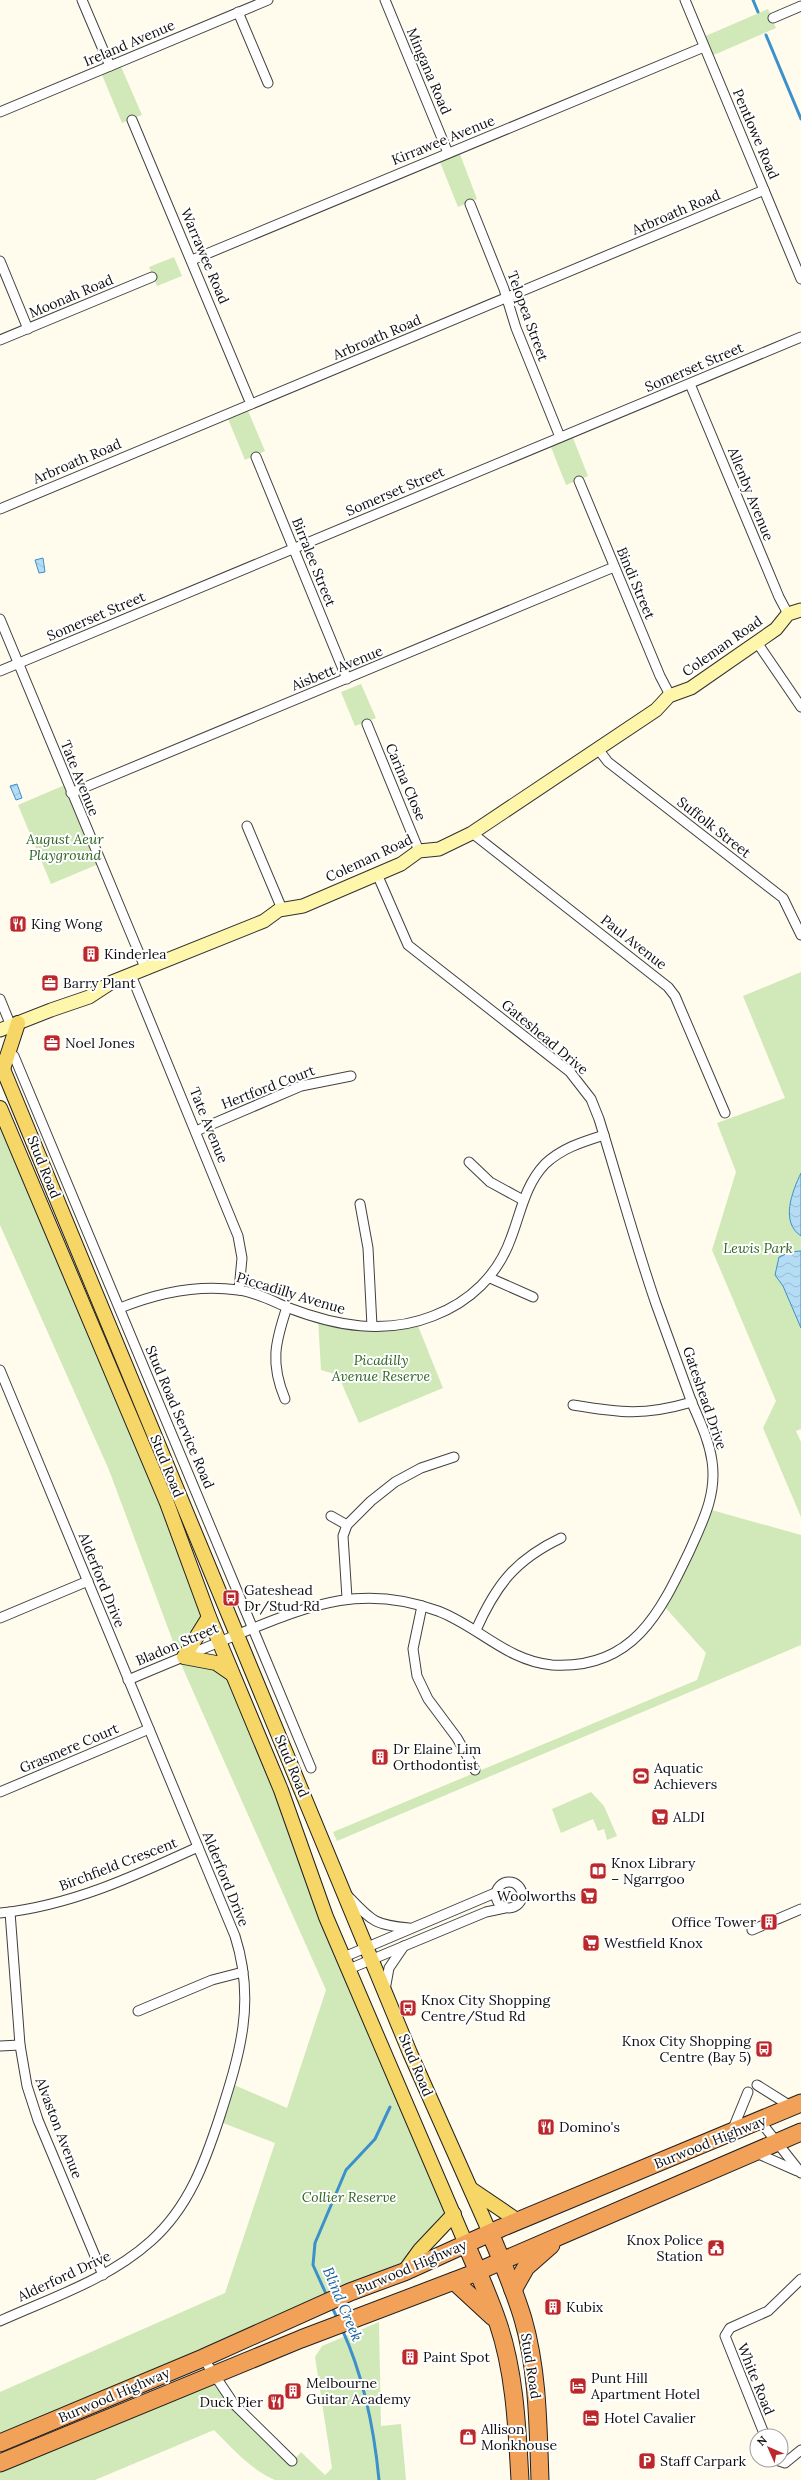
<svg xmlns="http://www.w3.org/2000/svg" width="801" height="2480" font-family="Lora,serif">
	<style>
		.grass { fill: #d1e9b8 }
		.water { fill: url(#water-waves); stroke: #3c90cb }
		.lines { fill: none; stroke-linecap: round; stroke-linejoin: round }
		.stream { stroke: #3c90cb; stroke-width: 3 }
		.street-casing { stroke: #414141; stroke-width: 11 }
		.secondary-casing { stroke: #303030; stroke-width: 15 }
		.primary-casing { stroke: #1f1f1f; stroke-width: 16 }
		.highway-casing { stroke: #1f1f1f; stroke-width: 19 }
		.street { stroke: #fff; stroke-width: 9 }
		.secondary { stroke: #fef6aa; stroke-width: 13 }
		.primary { stroke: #f6d667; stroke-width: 14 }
		.highway { stroke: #f2a159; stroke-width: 17 }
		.labels { text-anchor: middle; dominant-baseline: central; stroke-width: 4; stroke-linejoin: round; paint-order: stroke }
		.street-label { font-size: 14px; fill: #0e0e0e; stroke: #fff }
		.park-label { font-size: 14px; font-style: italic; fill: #2c641f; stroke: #fff }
		.poi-label { font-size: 14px; fill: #0e0e0e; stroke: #fff; text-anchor: start }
		.water-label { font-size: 15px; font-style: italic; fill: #18619e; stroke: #fff }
	</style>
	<defs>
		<pattern id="water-waves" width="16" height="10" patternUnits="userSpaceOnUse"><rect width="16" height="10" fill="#b4dcf5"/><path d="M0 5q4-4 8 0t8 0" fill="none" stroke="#9abcd1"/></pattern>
	</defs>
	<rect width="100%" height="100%" fill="#fffcee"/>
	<!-- grass -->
	<g class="grass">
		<path d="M768,9L776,28L709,57L701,38Z"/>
		<path d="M119,62L142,115L122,123L100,70Z"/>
		<path d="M458,149L477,199L458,207L438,157Z"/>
		<path d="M174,257L182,276L157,286L149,267Z"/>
		<path d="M246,406L265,451L245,460L226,414Z"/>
		<path d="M571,433L588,476L566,485L549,442Z"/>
		<path d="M361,684L376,718L355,726L341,692Z"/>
		<path d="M67,784L101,863L51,884L18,805Z"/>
		<path d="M801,972V1429L796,1431L801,1442V1517L763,1428L776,1401L712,1250L736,1172L717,1123L785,1098L743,996Z"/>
		<path d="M0,1110L209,1617L184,1657L233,1674L454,2214L404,2272L0,2443V2392L225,2293L275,2143L218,2121L230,2083L287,2108L326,1990L184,1671L109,1470L0,1225Z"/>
		<path d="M318,1319L346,1325L416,1321L443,1388L359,1423L338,1375L321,1370Z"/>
		<path d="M708,1509L801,1535V1645L337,1841L333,1832L697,1680L706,1653L663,1605Z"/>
		<path d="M591,1792L604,1806L617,1836L607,1840L604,1829L598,1831L593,1819L561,1833L552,1809Z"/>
		<path d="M379,2322L381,2426L401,2424L406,2480H275C250,2469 233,2449 214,2430L95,2480H0V2463L214,2375L227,2395L293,2461L301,2452L325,2475L332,2468L315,2357L322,2346Z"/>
	</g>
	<!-- water -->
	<g class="water">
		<path d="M43,558L45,572L39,573L35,560Z"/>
		<path d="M17,784L22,798L16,800L10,786Z"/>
		<path d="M801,1173V1236C780,1222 792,1192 801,1173Z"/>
		<path d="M801,1251V1328L783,1286L775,1275L779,1257L790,1252Z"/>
	</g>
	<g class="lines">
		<!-- stream -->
		<g class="stream">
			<path d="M753,0L758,12"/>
			<path d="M766,35L801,119"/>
			<path d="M327,2296L313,2265L315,2243L346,2170L375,2139L390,2107"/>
			<path d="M332,2307L338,2320"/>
			<path d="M342,2329C364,2377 374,2427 379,2480"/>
		</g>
		<!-- street casing -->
		<g class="street-casing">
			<g id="street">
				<path d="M82,0L110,66"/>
				<path d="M385,0L448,153"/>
				<path d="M685,0L801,279"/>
				<path d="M238,12L268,83"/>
				<path d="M773,18L801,6"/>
				<path d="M0,112L268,0"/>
				<path d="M132,120L251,404"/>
				<path d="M470,204L504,289L516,328L560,437"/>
				<path d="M192,260L704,47"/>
				<path d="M0,261L28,329"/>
				<path d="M0,340L152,277"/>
				<path d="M690,384L779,597L788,614"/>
				<path d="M256,457L347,679"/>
				<path d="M579,481L660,676L670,695"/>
				<path d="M0,509L764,190"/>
				<path d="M0,619L146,970"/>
				<path d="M756,641L801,707"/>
				<path d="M0,671L801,337"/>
				<path d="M367,724L419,851"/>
				<path d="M598,749L608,762L783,898L801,935"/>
				<path d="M71,793L614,567"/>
				<path d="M247,826L282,909"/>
				<path d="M472,833L668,987L675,996L725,1113"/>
				<path d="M131,975L238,1236L242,1258L239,1290"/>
				<path d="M0,999L11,1026"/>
				<path d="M14,1056L311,1768"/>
				<path d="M196,1131L301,1086L351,1076"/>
				<path d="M469,1162L490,1182L523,1200"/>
				<path d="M360,1204L368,1248L372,1326"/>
				<path d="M490,1278L533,1297"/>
				<path d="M120,1308C157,1293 197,1284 238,1290C256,1292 272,1301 289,1308C336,1326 385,1335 433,1316C470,1302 498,1275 511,1238C521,1212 525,1185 545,1164C562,1148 582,1142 604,1135"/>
				<path d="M0,1370L235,1936C256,2002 240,2053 220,2116C205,2162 189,2207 151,2241C109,2279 51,2298 0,2321"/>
				<path d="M285,1399C270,1363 275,1343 287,1307"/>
				<path d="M573,1405C621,1413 644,1416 692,1402"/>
				<path d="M331,1516L347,1525"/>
				<path d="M347,1598L343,1536L347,1525L371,1501L395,1482L421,1468L454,1457"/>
				<path d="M422,1606L413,1649L417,1676L428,1699L457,1738L475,1770"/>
				<path d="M0,1618L88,1581"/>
				<path d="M476,1630C496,1585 515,1560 561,1538"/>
				<path d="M128,1680C165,1664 203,1649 241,1633C311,1605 362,1583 438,1611C478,1626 507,1661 552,1665C633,1670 660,1613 690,1550C703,1521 717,1494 712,1461C709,1440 700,1422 692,1403C680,1370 668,1337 656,1304C635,1243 618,1180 599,1119L591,1099L570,1072L408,945L377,874"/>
				<path d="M0,1792L149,1729"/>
				<circle cx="509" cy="1895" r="13"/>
				<path d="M348,1896C372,1921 374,1925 409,1928"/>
				<path d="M10,1912L20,2045L27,2086L38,2120L103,2275"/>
				<path d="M0,1913C70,1906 135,1876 198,1847"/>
				<path d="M752,1930L801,1909"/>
				<path d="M344,1957L495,1893"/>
				<path d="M349,1969L486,1912L505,1908"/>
				<path d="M385,1990L389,1968L404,1946"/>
				<path d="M138,2011L212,1980L243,1972"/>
				<path d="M0,2046L20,2045"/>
				<path d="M757,2085L792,2107"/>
				<path d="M760,2121L801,2173"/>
				<path d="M732,2131L748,2092"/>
				<path d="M754,2152L797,2171"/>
				<path d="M203,2358L234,2404L292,2461"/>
				<path d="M765,2436L725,2336L730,2328L768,2311L801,2279"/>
				<path d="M776,2460L785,2463L801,2450"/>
			</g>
		</g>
		<!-- secondary casing -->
		<g class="secondary-casing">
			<path id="secondary" d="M0,1030L51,1010L89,997L112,982L264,921L279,910L303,906L401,864L419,851L439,849L472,833L656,710L669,696L691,688L776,629L788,614L801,610"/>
		</g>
		<!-- primary casing -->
		<g class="primary-casing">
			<g id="primary">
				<path d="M0,1062L410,2053L490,2233"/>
				<path d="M3,1069L18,1023"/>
				<path d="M0,1108L167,1503L209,1617L281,1790L326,1917L466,2244"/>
				<path d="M209,1617L184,1657L216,1663L232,1674"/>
				<path d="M471,2189L518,2221"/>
				<path d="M404,2272L420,2250L454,2214"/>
			</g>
		</g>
		<!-- highway casing -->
		<g class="highway-casing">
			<g id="highway">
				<path d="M490,2233C502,2261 514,2289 523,2319C538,2371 538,2426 540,2480"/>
				<path d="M466,2244C477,2270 489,2296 498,2323C515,2373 517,2428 520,2480"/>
				<path d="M454,2281L493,2317"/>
				<path d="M513,2290L526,2267L551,2245"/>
				<path d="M0,2443L203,2358L350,2292L404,2272L501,2228L801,2103"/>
				<path d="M0,2463L301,2339L467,2276L801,2132"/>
			</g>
		</g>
		<!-- street -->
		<use href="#street" class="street"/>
		<!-- secondary -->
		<use href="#secondary" class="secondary"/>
		<!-- primary -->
		<use href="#primary" class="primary"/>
		<!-- highway -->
		<use href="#highway" class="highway"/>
	</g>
	<!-- icons -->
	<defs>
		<g id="restaurant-square" transform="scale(0.9)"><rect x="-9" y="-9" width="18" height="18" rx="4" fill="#bc272c" stroke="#fff"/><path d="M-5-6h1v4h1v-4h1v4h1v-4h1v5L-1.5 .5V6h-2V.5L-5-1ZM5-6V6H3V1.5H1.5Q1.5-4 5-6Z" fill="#fff"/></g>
		<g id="building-square" transform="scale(0.9)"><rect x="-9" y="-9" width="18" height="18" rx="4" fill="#bc272c" stroke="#fff"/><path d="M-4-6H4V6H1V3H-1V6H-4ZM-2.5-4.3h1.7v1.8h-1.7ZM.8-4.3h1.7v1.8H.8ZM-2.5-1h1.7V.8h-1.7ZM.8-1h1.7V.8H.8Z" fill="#fff"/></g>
		<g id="office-square" transform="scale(0.9)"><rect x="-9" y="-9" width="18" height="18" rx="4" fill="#bc272c" stroke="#fff"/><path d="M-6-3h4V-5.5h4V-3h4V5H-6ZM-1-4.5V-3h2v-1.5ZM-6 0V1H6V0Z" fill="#fff"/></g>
		<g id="bus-square" transform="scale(0.9)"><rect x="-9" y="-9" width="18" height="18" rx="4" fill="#bc272c" stroke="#fff"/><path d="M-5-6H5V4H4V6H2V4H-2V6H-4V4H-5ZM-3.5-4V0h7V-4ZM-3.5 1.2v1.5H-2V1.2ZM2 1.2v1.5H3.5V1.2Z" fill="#fff"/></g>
		<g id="stadium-square" transform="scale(0.9)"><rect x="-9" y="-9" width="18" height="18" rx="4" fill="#bc272c" stroke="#fff"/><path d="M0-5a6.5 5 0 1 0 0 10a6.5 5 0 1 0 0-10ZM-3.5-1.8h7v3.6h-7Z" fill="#fff"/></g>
		<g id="supermarket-square" transform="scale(0.9)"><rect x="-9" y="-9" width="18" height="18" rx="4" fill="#bc272c" stroke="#fff"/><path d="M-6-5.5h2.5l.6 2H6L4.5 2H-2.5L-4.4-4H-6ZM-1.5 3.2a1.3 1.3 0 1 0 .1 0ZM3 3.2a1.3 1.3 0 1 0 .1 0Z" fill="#fff"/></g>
		<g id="library-square" transform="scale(0.9)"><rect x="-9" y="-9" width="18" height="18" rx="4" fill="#bc272c" stroke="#fff"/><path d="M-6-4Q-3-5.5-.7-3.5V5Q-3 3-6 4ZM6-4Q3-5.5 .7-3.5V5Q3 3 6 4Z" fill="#fff"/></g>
		<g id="civic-square" transform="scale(0.9)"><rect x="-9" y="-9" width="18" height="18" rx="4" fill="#bc272c" stroke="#fff"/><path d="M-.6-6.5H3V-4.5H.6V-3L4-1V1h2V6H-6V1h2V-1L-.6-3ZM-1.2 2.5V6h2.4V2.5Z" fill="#fff"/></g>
		<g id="hotel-square" transform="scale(0.9)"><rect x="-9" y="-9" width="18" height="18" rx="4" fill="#bc272c" stroke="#fff"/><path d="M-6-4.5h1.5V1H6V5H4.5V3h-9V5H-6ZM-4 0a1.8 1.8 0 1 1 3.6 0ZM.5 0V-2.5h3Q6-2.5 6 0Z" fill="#fff"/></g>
		<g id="shop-square" transform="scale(0.9)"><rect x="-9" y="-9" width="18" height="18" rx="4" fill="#bc272c" stroke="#fff"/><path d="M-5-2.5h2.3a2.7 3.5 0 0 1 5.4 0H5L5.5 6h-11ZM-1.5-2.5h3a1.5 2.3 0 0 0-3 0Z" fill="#fff"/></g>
		<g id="parking-square" transform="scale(0.9)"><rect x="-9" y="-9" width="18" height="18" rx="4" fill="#bc272c" stroke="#fff"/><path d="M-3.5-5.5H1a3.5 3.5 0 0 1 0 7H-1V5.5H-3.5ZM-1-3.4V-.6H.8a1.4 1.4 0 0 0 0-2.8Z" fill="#fff"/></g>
	</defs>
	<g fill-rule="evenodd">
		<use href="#restaurant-square" x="18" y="924"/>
		<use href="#building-square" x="91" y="954"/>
		<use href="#office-square" x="50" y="983"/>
		<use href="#office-square" x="52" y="1043"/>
		<use href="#bus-square" x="231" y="1598"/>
		<use href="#building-square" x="380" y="1757"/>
		<use href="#stadium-square" x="641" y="1776"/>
		<use href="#supermarket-square" x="660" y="1817"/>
		<use href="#library-square" x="598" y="1871"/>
		<use href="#supermarket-square" x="589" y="1896"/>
		<use href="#building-square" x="769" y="1922"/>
		<use href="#supermarket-square" x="591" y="1943"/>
		<use href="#bus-square" x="408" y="2008"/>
		<use href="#bus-square" x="764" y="2049"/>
		<use href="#restaurant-square" x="546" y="2127"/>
		<use href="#civic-square" x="716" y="2248"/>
		<use href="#building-square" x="553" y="2307"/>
		<use href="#building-square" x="410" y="2357"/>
		<use href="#hotel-square" x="578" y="2386"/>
		<use href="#building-square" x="293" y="2391"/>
		<use href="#restaurant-square" x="276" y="2402"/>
		<use href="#hotel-square" x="591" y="2418"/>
		<use href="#shop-square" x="468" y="2437"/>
		<use href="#parking-square" x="647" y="2461"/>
	</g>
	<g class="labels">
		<!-- street labels -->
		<g class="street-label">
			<text transform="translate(129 43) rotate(-23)">Ireland Avenue</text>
			<text transform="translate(429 71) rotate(67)">Mingana Road</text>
			<text transform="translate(756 134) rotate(67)">Pentlowe Road</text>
			<text transform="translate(443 140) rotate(-22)">Kirrawee Avenue</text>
			<text transform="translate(676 212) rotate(-23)">Arbroath Road</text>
			<text transform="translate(205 256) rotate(67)">Warrawee Road</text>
			<text transform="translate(71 296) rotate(-23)">Moonah Road</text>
			<text transform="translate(528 316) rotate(70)">Telopea Street</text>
			<text transform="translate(377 337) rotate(-23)">Arbroath Road</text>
			<text transform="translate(694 367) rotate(-23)">Somerset Street</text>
			<text transform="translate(77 461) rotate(-23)">Arbroath Road</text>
			<text transform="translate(395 491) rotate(-23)">Somerset Street</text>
			<text transform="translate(751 494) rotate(68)">Allenby Avenue</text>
			<text transform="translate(314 562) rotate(68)">Birralee Street</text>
			<text transform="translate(636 583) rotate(67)">Bindi Street</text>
			<text transform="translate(96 616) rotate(-23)">Somerset Street</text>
			<text transform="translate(722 646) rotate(-35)">Coleman Road</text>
			<text transform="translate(337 668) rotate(-22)">Aisbett Avenue</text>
			<text transform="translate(80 778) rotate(68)">Tate Avenue</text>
			<text transform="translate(406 782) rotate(67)">Carina Close</text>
			<text transform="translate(714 827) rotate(38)">Suffolk Street</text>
			<text transform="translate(369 858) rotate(-25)">Coleman Road</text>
			<text transform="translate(634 942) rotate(38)">Paul Avenue</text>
			<text transform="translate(545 1037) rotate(40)">Gateshead Drive</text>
			<text transform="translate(268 1087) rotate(-21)">Hertford Court</text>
			<text transform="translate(209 1125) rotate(68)">Tate Avenue</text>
			<text transform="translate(44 1167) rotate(68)">Stud Road</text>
			<text transform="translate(291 1293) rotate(17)">Piccadilly Avenue</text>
			<text transform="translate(705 1398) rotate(71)">Gateshead Drive</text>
			<text transform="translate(180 1417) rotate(67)">Stud Road Service Road</text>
			<text transform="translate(167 1466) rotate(68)">Stud Road</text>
			<text transform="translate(102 1580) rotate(68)">Alderford Drive</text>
			<text transform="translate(177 1644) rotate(-23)">Bladon Street</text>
			<text transform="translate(69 1748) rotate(-23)">Grasmere Court</text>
			<text transform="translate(292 1766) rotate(67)">Stud Road</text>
			<text transform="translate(118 1864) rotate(-21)">Birchfield Crescent</text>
			<text transform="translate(226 1879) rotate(68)">Alderford Drive</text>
			<text transform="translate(416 2065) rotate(67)">Stud Road</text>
			<text transform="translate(59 2128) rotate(69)">Alvaston Avenue</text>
			<text transform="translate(710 2142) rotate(-22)">Burwood Highway</text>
			<text transform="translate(411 2267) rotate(-23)">Burwood Highway</text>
			<text transform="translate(64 2276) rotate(-25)">Alderford Drive</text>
			<text transform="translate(531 2366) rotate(81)">Stud Road</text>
			<text transform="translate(756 2379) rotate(68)">White Road</text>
			<text transform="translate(114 2395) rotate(-23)">Burwood Highway</text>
		</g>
		<!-- park labels -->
		<g class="park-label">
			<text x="65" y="839">August Aeur<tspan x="65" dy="16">Playground</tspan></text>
			<text x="758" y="1248">Lewis Park</text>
			<text x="381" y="1360">Picadilly<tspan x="381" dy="16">Avenue Reserve</tspan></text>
			<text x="349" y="2197">Collier Reserve</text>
		</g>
		<!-- poi labels -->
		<g class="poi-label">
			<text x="31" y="924">King Wong</text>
			<text x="104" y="954">Kinderlea</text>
			<text x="63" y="983">Barry Plant</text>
			<text x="65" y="1043">Noel Jones</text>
			<text x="244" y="1590">Gateshead<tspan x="244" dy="16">Dr/Stud Rd</tspan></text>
			<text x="393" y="1749">Dr Elaine Lim<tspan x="393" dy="16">Orthodontist</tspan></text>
			<text x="654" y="1768">Aquatic<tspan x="654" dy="16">Achievers</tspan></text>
			<text x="673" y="1817">ALDI</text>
			<text x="611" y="1863">Knox Library<tspan x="611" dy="16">– Ngarrgoo</tspan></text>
			<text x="576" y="1896" text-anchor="end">Woolworths</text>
			<text x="756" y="1922" text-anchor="end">Office Tower</text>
			<text x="604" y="1943">Westfield Knox</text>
			<text x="421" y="2000">Knox City Shopping<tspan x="421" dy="16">Centre/Stud Rd</tspan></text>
			<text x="751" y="2041" text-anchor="end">Knox City Shopping<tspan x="751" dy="16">Centre (Bay 5)</tspan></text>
			<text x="559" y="2127">Domino's</text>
			<text x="703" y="2240" text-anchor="end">Knox Police<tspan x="703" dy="16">Station</tspan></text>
			<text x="566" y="2307">Kubix</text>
			<text x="423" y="2357">Paint Spot</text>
			<text x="591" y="2378">Punt Hill<tspan x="591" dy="16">Apartment Hotel</tspan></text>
			<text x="306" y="2383">Melbourne<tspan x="306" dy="16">Guitar Academy</tspan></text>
			<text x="263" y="2402" text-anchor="end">Duck Pier</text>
			<text x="604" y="2418">Hotel Cavalier</text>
			<text x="481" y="2429">Allison<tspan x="481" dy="16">Monkhouse</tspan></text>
			<text x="660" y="2461">Staff Carpark</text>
		</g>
		<!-- water labels -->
		<g class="water-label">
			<text transform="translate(343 2304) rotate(67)">Blind Creek</text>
		</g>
	</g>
	<!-- north arrow -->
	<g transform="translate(769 2448) rotate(315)"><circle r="19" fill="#ffffff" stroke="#9f9f9f"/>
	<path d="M0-3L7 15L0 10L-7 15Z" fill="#bc272c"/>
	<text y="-6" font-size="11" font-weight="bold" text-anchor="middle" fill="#0e0e0e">N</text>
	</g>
</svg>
